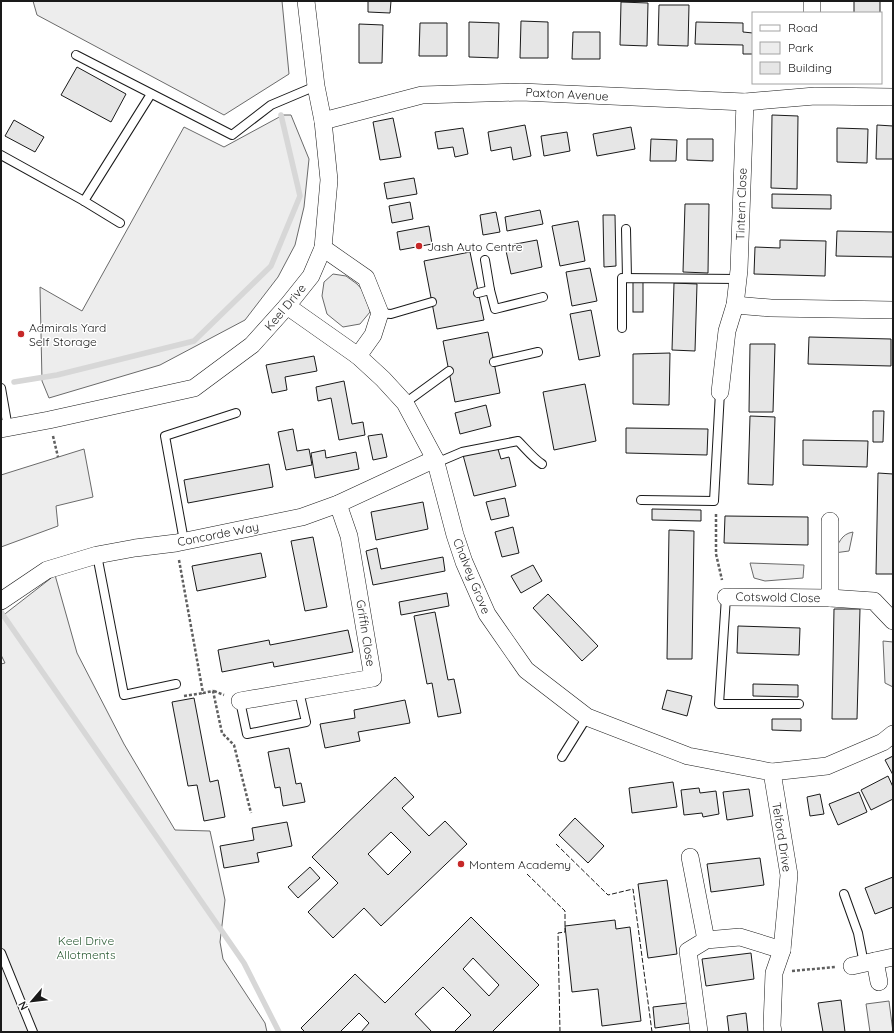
<svg xmlns="http://www.w3.org/2000/svg" width="894" height="1033" font-family="Quicksand,sans-serif">
	<style>
		.green { fill: #ededed; stroke: #6a6a6a }
		.lines { fill: none; stroke-linecap: round; stroke-linejoin: round }
		.stream { stroke: #d7d7d7; stroke-width: 5.5 }
		.building { fill: #e6e6e6; stroke: #1a1a1a; fill-rule: evenodd }
		.service-casing { stroke: #1a1a1a; stroke-width: 10 }
		.minor-casing { stroke: #1a1a1a; stroke-width: 18 }
		.path { stroke: #5f5f5f; stroke-width: 2.5; stroke-dasharray: 3 2; stroke-linecap: butt }
		.service { stroke: #fff; stroke-width: 8 }
		.minor { stroke: #fff; stroke-width: 17 }
		.fence { stroke: #1a1a1a; stroke-width: 1; stroke-dasharray: 5 2; stroke-linecap: butt }
		.poi-dot { fill: #c62828; stroke: #fff; stroke-width: 1.5 }
		.labels { text-anchor: middle; dominant-baseline: central; stroke-width: 3; stroke-linejoin: round; paint-order: stroke }
		.street-label { font-size: 12px; fill: #1a1a1a; stroke: #fff }
		.poi-label { font-size: 12px; fill: #1a1a1a; stroke: #fff; text-anchor: start }
		.park-label { font-size: 12px; fill: #2b5a34; stroke: #fff }
	</style>
	<rect width="100%" height="100%" fill="#fff"/>
	<!-- green -->
	<g class="green">
		<path d="M33,1H282L289,74L224,115L37,15Z"/>
		<path d="M283,115H291L309,159L304,207L295,245L278,277L245,320L160,365L49,398L42,381L40,287L82,311L184,127L224,147Z"/>
		<path d="M333,274L346,276L357,284L366,294L370,312L360,324L343,327L327,314L322,296L324,282Z"/>
		<path d="M84,449L93,497L56,506L58,526L1,547V475Z"/>
		<path d="M853,532L849,551L834,553C839,543 841,534 853,532Z"/>
		<path d="M750,563L804,565L803,578L765,581L754,578Z"/>
		<path d="M55,575L77,653L124,744L175,830L210,831L225,900L220,942L223,959L265,1023L267,1032H1V664L5,663L1,655V617Z"/>
		<path d="M883,641L893,642V687L885,683Z"/>
		<path d="M889,1001L893,1032H870L866,1004Z"/>
	</g>
	<g class="lines">
		<!-- stream -->
		<g class="stream">
			<path d="M14,382L57,375L194,341L271,266L300,196L281,115"/>
			<path d="M1,612L244,963L279,1032"/>
		</g>
	</g>
	<!-- building -->
	<g class="building">
		<path d="M368,1H391L390,13L368,12Z"/>
		<rect x="854" y="1" width="26" height="12"/>
		<path d="M621,2L648,3L647,46L620,45Z"/>
		<path d="M659,5H689L688,46L658,45Z"/>
		<path d="M521,21L548,22V58H520Z"/>
		<path d="M469,22L499,23L498,58L469,57Z"/>
		<path d="M696,22L743,23V32L753,33V54H743V45L695,44Z"/>
		<path d="M420,23H447V56H419Z"/>
		<path d="M359,24L383,25L382,63H359Z"/>
		<path d="M573,32H600V59H572Z"/>
		<path d="M77,67L126,94L111,122L61,95Z"/>
		<path d="M772,115L798,116L797,189L771,188Z"/>
		<path d="M393,118L401,157L380,160L373,122Z"/>
		<path d="M14,120L44,137L35,152L5,136Z"/>
		<path d="M525,125L531,156L513,160L511,147L491,151L488,132Z"/>
		<path d="M877,125L893,126V159H876Z"/>
		<path d="M631,127L635,149L597,156L593,134Z"/>
		<path d="M463,128L468,154L455,157L453,147L438,149L435,132Z"/>
		<path d="M837,128L868,129L867,163L837,162Z"/>
		<path d="M567,132L570,151L544,156L541,136Z"/>
		<path d="M651,139L677,140L676,161H650Z"/>
		<path d="M687,139H713V161L687,160Z"/>
		<path d="M414,178L417,194L387,199L384,183Z"/>
		<path d="M772,194L831,195V209L772,208Z"/>
		<path d="M410,202L413,219L392,223L389,206Z"/>
		<path d="M685,204H709L708,273L683,272Z"/>
		<path d="M540,210L543,224L507,231L505,217Z"/>
		<path d="M496,212L500,232L483,235L480,215Z"/>
		<path d="M603,215H615L616,266L604,267Z"/>
		<path d="M578,221L585,261L560,266L552,226Z"/>
		<path d="M429,226L432,244L400,250L397,232Z"/>
		<path d="M837,231L893,232V257L836,256Z"/>
		<path d="M537,240L542,267L511,274L505,246Z"/>
		<path d="M780,240L826,241L825,276L754,274L755,247L780,248Z"/>
		<path d="M470,252L484,320L437,329L424,261Z"/>
		<path d="M590,268L597,301L572,306L566,272Z"/>
		<rect x="633" y="281" width="10" height="31"/>
		<path d="M674,283L697,284L695,351L672,350Z"/>
		<path d="M591,310L600,356L579,360L570,314Z"/>
		<path d="M488,332L500,393L455,402L443,341Z"/>
		<path d="M809,337L891,339V366L808,364Z"/>
		<path d="M750,344H775L773,412H749Z"/>
		<path d="M670,353L669,405L633,404V354Z"/>
		<path d="M314,356L317,371L285,377L287,390L272,393L266,365Z"/>
		<path d="M344,381L352,424L363,422L365,435L339,440L331,398L318,401L316,387Z"/>
		<path d="M585,384L596,441L554,450L543,392Z"/>
		<path d="M486,405L491,426L460,434L455,413Z"/>
		<path d="M873,411H884L883,442H873Z"/>
		<path d="M750,416L775,417L773,485L748,484Z"/>
		<path d="M626,428L708,429L707,455L626,453Z"/>
		<path d="M293,429L297,451L309,449L312,465L286,470L278,432Z"/>
		<path d="M382,434L387,457L373,460L368,436Z"/>
		<path d="M803,440L868,441L867,467L803,465Z"/>
		<path d="M497,446L501,459L509,457L516,486L474,496L463,455Z"/>
		<path d="M325,450L326,458L356,452L359,469L315,478L311,453Z"/>
		<path d="M269,464L273,487L188,503L184,480Z"/>
		<path d="M878,473L893,474V574H876Z"/>
		<path d="M505,498L509,516L491,520L486,502Z"/>
		<path d="M423,502L428,529L376,540L371,512Z"/>
		<path d="M652,509L701,510V521L652,520Z"/>
		<path d="M725,516L808,517V545L724,543Z"/>
		<path d="M513,527L519,553L502,557L495,532Z"/>
		<path d="M669,530L694,531L692,659H667Z"/>
		<path d="M313,537L327,607L305,611L291,541Z"/>
		<path d="M377,548L381,569L443,557L445,571L373,585L366,551Z"/>
		<path d="M261,553L266,577L197,591L192,566Z"/>
		<path d="M533,565L542,581L521,593L511,576Z"/>
		<path d="M447,593L449,606L401,615L399,602Z"/>
		<path d="M548,594L598,646L582,661L533,608Z"/>
		<path d="M834,609H860L857,719H832Z"/>
		<path d="M435,612L448,680L454,679L461,713L438,717L432,683L427,684L414,616Z"/>
		<path d="M738,626L800,628L799,655L737,653Z"/>
		<path d="M348,630L353,652L274,667L273,662L222,672L218,650L269,640L270,645Z"/>
		<path d="M753,684L798,685V697L753,696Z"/>
		<path d="M667,690L692,696L687,716L662,709Z"/>
		<path d="M194,698L210,782L218,780L225,817L204,821L197,785L188,786L172,702Z"/>
		<path d="M405,700L410,723L358,732L360,741L325,748L320,724L355,718L354,710Z"/>
		<path d="M772,719H801V731L772,730Z"/>
		<path d="M289,748L296,784L301,783L305,802L283,806L280,787L275,788L268,752Z"/>
		<path d="M893,756V775L885,760Z"/>
		<path d="M888,776L893,787V799L871,810L861,790Z"/>
		<path d="M395,777L414,797L402,808L429,836L445,821L467,844L381,926L364,908L333,938L308,912L338,883L312,857ZM391,832L411,852L388,875L368,854Z"/>
		<path d="M673,782L677,807L632,813L629,788Z"/>
		<path d="M699,788L700,793L716,791L719,814L703,817L702,813L684,815L681,790Z"/>
		<path d="M749,789L753,816L727,820L723,792Z"/>
		<path d="M859,792L867,812L838,825L829,804Z"/>
		<path d="M820,794L824,814L810,816L807,797Z"/>
		<path d="M575,818L604,846L588,863L559,835Z"/>
		<path d="M287,822L292,846L257,853L259,862L224,868L220,846L254,840L252,828Z"/>
		<path d="M760,858L764,885L711,892L707,864Z"/>
		<path d="M310,867L320,878L298,898L288,887Z"/>
		<path d="M893,877V907L875,914L865,888Z"/>
		<path d="M667,880L677,954L648,958L638,884Z"/>
		<path d="M471,917L539,985L492,1032H454L471,1015L443,987L415,1014L432,1032H361L369,1023L359,1013L340,1032H305L301,1028L355,974L385,1003ZM473,958L499,985L489,996L463,969Z"/>
		<path d="M615,920L616,929L630,927L641,1021L602,1026L598,989L572,992L565,926Z"/>
		<path d="M751,953L754,979L706,986L702,959Z"/>
		<path d="M841,1000L845,1032H823L818,1003Z"/>
		<path d="M687,1003L690,1023L655,1028L653,1007Z"/>
		<path d="M746,1013L748,1032H729L727,1016Z"/>
	</g>
	<g class="lines">
		<!-- service casing -->
		<g class="service-casing">
			<g id="service">
				<path d="M76,55L232,135L271,105L316,86"/>
				<path d="M1,155L84,201L120,223"/>
				<path d="M84,201L151,94"/>
				<path d="M626,229L627,278"/>
				<path d="M485,260L490,290L495,309L543,297"/>
				<path d="M478,293L490,290"/>
				<path d="M380,313L391,314L432,302"/>
				<path d="M622,328V278L738,279"/>
				<path d="M494,362L538,352"/>
				<path d="M1,388L8,428"/>
				<path d="M405,403L449,371"/>
				<path d="M436,463L462,452L518,441C526,449 533,458 542,464"/>
				<path d="M641,500L714,501L720,392"/>
				<path d="M184,541L165,436L236,413"/>
				<path d="M97,555L124,695L176,684"/>
				<path d="M726,597L719,704H799"/>
				<path d="M240,701L247,734L306,722L299,691"/>
				<path d="M562,757L587,717"/>
				<path d="M844,894L858,933L864,964"/>
				<path d="M1,953L33,1032"/>
			</g>
		</g>
		<!-- minor casing -->
		<g class="minor-casing">
			<g id="minor">
				<path d="M812,1V13"/>
				<path d="M323,121L422,95L521,92L745,102L815,96L893,97"/>
				<path d="M323,248L366,278L380,313L373,335L358,356"/>
				<path d="M735,305L771,308L893,310"/>
				<path d="M287,306L358,356L383,379L405,403L435,459L455,535L464,562L487,614L526,670L587,717L688,756L772,772L827,766L883,742L893,734"/>
				<path d="M720,392L727,331L735,305L739,270L745,102"/>
				<path d="M1,429L49,420L194,388L252,345L287,306L311,276L323,248L329,180L323,121L316,86L306,1"/>
				<path d="M830,521V598"/>
				<path d="M726,597L830,598L874,601L893,621"/>
				<path d="M1,601L47,570L97,555L135,548L176,543L302,517L338,504L435,459"/>
				<path d="M240,701L373,678L349,536L338,504"/>
				<path d="M772,772L789,875L782,950L774,973L772,1026L773,1032"/>
				<path d="M690,857L706,940"/>
				<path d="M875,961L879,982"/>
				<path d="M852,966L893,957"/>
				<path d="M699,1032L688,951L706,940L740,937L782,950"/>
			</g>
		</g>
		<!-- path -->
		<g class="path">
			<path d="M53,436L58,457"/>
			<path d="M716,514V554L722,580"/>
			<path d="M179,560L203,693L213,691L222,733L234,745L251,813"/>
			<path d="M214,691L224,695"/>
			<path d="M184,696L203,693"/>
			<path d="M792,971L835,967"/>
		</g>
		<!-- service -->
		<use href="#service" class="service"/>
		<!-- minor -->
		<use href="#minor" class="minor"/>
		<!-- fence -->
		<g class="fence">
			<path d="M556,844L608,895L633,889L652,1032"/>
			<path d="M527,874L565,911V932L558,933L560,1032"/>
		</g>
	</g>
	<!-- markers -->
	<g class="poi-dot">
		<circle cx="419" cy="246" r="4"/>
		<circle cx="21" cy="334" r="4"/>
		<circle cx="461" cy="864" r="4"/>
	</g>
	<g class="labels">
		<!-- street labels -->
		<g class="street-label">
			<text transform="translate(567 94) rotate(3)">Paxton Avenue</text>
			<text transform="translate(741 204) rotate(-88)">Tintern Close</text>
			<text transform="translate(285 307) rotate(-50)">Keel Drive</text>
			<text transform="translate(218 534) rotate(-11)">Concorde Way</text>
			<text transform="translate(472 576) rotate(68)">Chalvey Grove</text>
			<text transform="translate(778 597) rotate(1)">Cotswold Close</text>
			<text transform="translate(366 633) rotate(81)">Griffin Close</text>
			<text transform="translate(782 837) rotate(81)">Telford Drive</text>
		</g>
		<!-- poi labels -->
		<g class="poi-label">
			<text x="427" y="246">Jash Auto Centre</text>
			<text x="29" y="327">Admirals Yard<tspan x="29" dy="14">Self Storage</tspan></text>
			<text x="469" y="864">Montem Academy</text>
		</g>
		<!-- park labels -->
		<g class="park-label">
			<text x="86" y="940">Keel Drive<tspan x="86" dy="14">Allotments</tspan></text>
		</g>
	</g>
	<!-- border -->
	<rect width="894" height="1033" fill="none" stroke="#1a1a1a" stroke-width="4"/>
	<!-- legend -->
	<rect x="752" y="12" width="130" height="72" fill="#ffffff" stroke="#a3a3a3"/>
	<rect x="760" y="25" width="20" height="6" fill="#ffffff" stroke="#a3a3a3"/>
	<text x="788" y="32" font-size="12" fill="#1a1a1a">Road</text>
	<rect x="760" y="42" width="20" height="12" fill="#ededed" stroke="#a3a3a3"/>
	<text x="788" y="52" font-size="12" fill="#1a1a1a">Park</text>
	<rect x="760" y="62" width="20" height="12" fill="#e6e6e6" stroke="#a3a3a3"/>
	<text x="788" y="72" font-size="12" fill="#1a1a1a">Building</text>
	<!-- north arrow -->
	<g transform="translate(32 1001) rotate(242)" stroke="#ffffff" stroke-width="3" paint-order="stroke">
	<path d="M0-3L7 15L0 10L-7 15Z" fill="#1a1a1a"/>
	<text y="-6" font-size="11" font-weight="bold" text-anchor="middle" fill="#1a1a1a">N</text>
	</g>
</svg>
